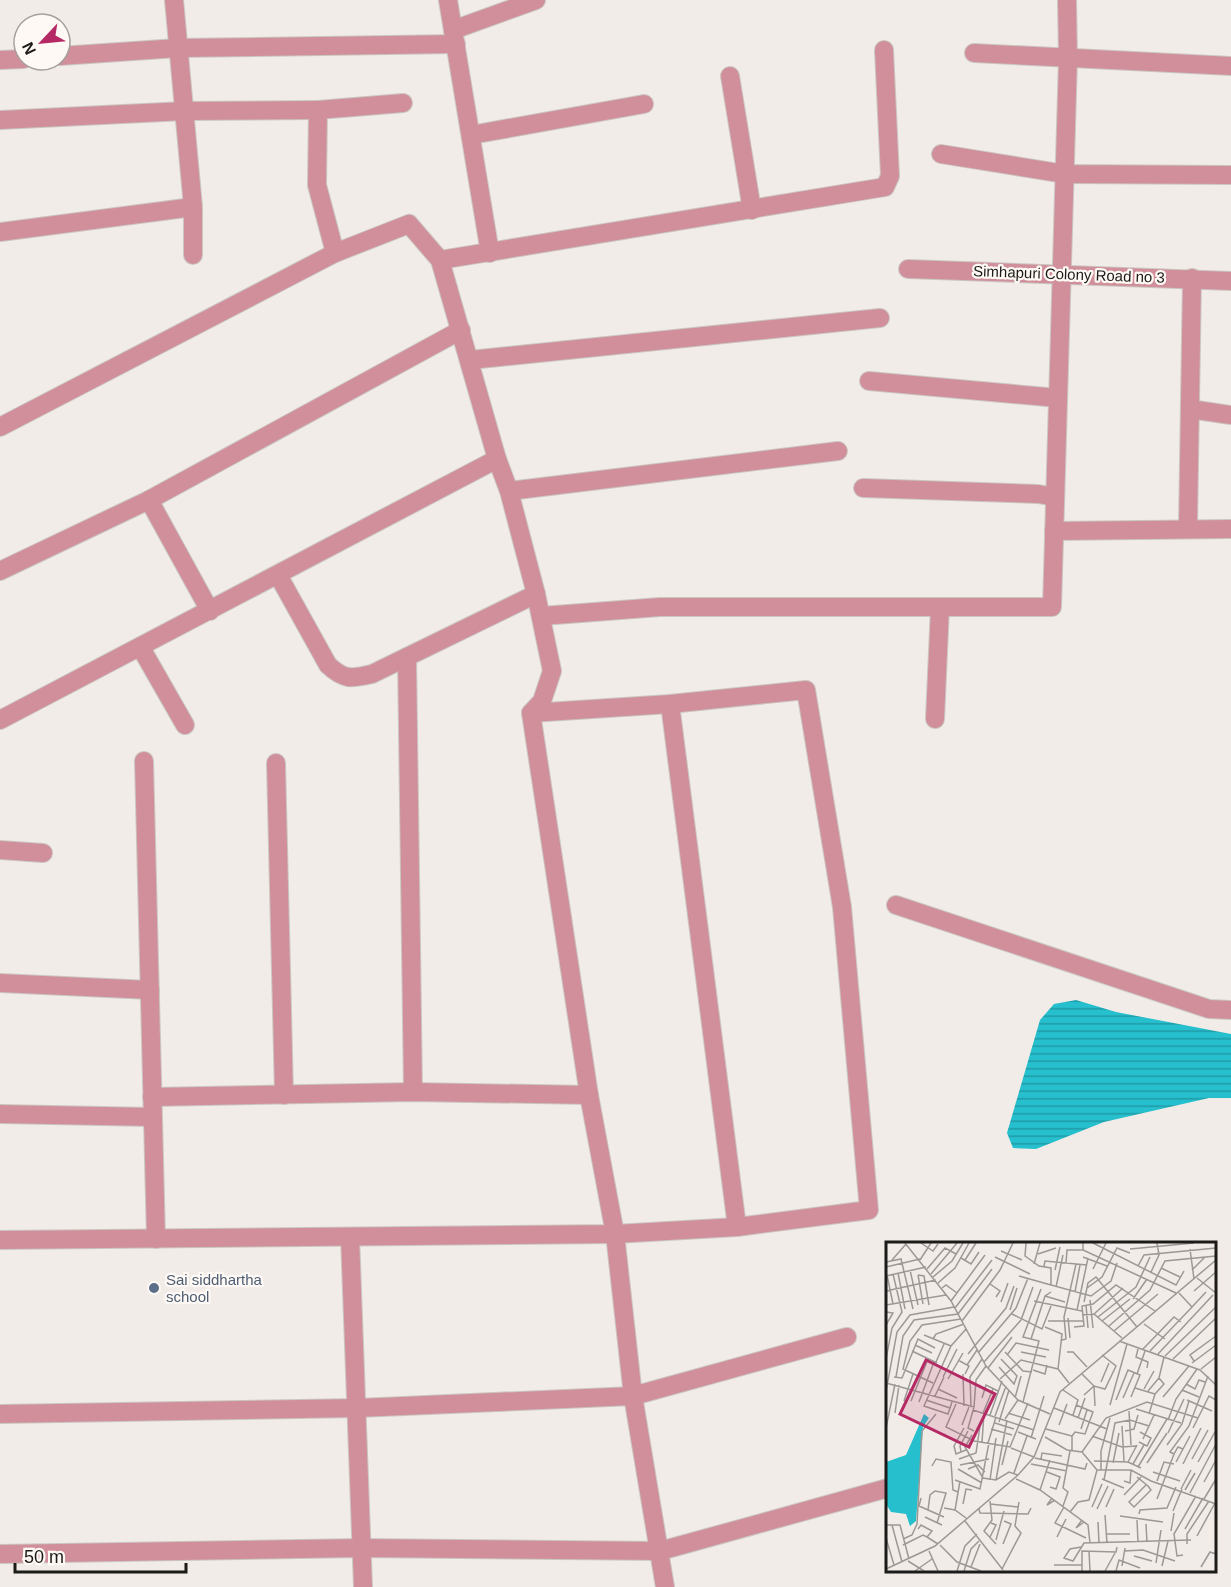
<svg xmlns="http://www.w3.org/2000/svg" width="1231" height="1587" font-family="Helvetica,sans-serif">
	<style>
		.water { fill: url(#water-rules) }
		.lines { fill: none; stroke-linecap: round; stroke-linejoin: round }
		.minor-casing { stroke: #cbc6c2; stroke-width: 20 }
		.minor { stroke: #d08f9a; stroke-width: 18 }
		.service-dot { fill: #5c6f8a; stroke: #fef9f4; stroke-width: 2 }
		.labels { text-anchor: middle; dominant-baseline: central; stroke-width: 4.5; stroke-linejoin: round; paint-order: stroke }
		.street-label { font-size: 15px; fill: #1c1b19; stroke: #fef9f4 }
		.service-label { font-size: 15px; fill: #4e5e75; stroke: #fef9f4; text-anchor: start }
		.inset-road { fill: none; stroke: #9c9895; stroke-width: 1.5 }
		.view { fill: #b52a65; fill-opacity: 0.15; stroke: #b52a65; stroke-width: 3 }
		.inset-edge { fill: none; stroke: #1c1b19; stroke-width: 3 }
	</style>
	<defs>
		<pattern id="water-rules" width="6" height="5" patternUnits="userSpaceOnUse" patternTransform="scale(1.5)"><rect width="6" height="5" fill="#26bfcd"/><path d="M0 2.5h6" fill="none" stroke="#209aa6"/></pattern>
	</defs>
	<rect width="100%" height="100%" fill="#f1ece7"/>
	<!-- water -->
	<path class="water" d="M1076,1000L1116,1012L1231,1034V1098H1209L1104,1122L1036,1149L1013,1148L1007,1133L1040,1020L1054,1004Z"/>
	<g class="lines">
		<!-- minor casing -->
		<g class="minor-casing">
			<g id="minor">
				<path d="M174,0L193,207V255"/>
				<path d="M448,0L490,253"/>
				<path d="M453,30L536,0"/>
				<path d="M974,53L1231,66"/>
				<path d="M60,56L178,48L456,44"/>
				<path d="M0,60L24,59"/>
				<path d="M730,76L752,210"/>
				<path d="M0,120L185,111L318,110"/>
				<path d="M471,135L644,104"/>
				<path d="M941,154L1065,174L1231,175"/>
				<path d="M0,232L193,207"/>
				<path d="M335,253L317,185L318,110L403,103"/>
				<path d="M440,260L885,187L890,176L884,50"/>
				<path d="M908,269L1231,281"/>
				<path d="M470,360L880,318"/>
				<path d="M869,381L1058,398"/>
				<path d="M1190,409L1231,415"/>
				<path d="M0,427L335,253L409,224L440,260L497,459L509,491L536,594L552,671L542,701L531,713L589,1095L615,1234L633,1396L665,1587"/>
				<path d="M863,488L1038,494L1055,497"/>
				<path d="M509,491L838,451"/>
				<path d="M149,500L210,611"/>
				<path d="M1188,527L1192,278"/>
				<path d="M1054,531L1231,529"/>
				<path d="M0,571L149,500L461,330"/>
				<path d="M278,575L328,665C344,680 351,679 372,674L536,594"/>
				<path d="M542,616L660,607H1052L1068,58L1067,0"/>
				<path d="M141,648L185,725"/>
				<path d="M407,657L413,1092"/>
				<path d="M670,704L737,1227"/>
				<path d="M935,719L940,607"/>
				<path d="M0,720L497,459"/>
				<path d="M144,761L156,1239"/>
				<path d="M276,763L284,1095"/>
				<path d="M0,850L43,853"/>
				<path d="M896,905L1209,1009L1231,1010"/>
				<path d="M0,983L150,990"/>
				<path d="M152,1097L413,1092L589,1095"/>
				<path d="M0,1114L152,1117"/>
				<path d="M350,1237L363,1587"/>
				<path d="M0,1240L615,1234L737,1227L869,1210L842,907L806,690L670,704L531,713"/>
				<path d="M0,1414L358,1408L633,1396L847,1337"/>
				<path d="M0,1554L361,1548L660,1551L888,1488"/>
			</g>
		</g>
		<!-- minor -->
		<use href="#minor" class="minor"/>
	</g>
	<!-- markers -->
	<circle class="service-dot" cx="154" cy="1288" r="6"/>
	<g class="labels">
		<!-- street labels -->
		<g class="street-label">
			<text transform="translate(1069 274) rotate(2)">Simhapuri Colony Road no 3</text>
		</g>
		<!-- service labels -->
		<g class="service-label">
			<text x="166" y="1279">Sai siddhartha<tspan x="166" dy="17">school</tspan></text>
		</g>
	</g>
	<!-- overview -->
	<g transform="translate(886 1242)">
		<rect width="330" height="330" fill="#f1ece7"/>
		<path d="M38,172L43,176L37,185L30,279L24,284L20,272L5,270L0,262V220L20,213Z" fill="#26bfcd"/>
		<path class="inset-road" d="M19,1L65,59L100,124L132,158L164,172M35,1L47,9L52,2M140,1L139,14L153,24L165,26V43L205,54L225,39L231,21M197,1V8L290,51M207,1L290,43L298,29M244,7L308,1M304,7L308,37M115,9L136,18M152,12L170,6M109,15L144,32M197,15L221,24M75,16L85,22L93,10M6,18L20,2M34,18L45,1M79,18L90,1M0,20L15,17L27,67M180,21L181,8H197M148,22L154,1M158,24L159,19L201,23M252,24L258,13L330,6M0,25L34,17M275,26L294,35M41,27L59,6L70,12M207,27L220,1M24,28L32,63M169,28L174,5M306,28L319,15M265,30L273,13L271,1M12,31L19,67M45,32L71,1M1,33L7,62M32,33L38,34L43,63M32,33L37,62M0,34L40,25M133,34L165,43M47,35L66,19L77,1M311,36L330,51M52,41L69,26L83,1M104,42L114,49L110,55M170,45L177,13M56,46L60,43L71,51M201,46L216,35L231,6L244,11M0,49L50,38M308,49L330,30M189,50L194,23M159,54L179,60M247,57L261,37M204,58L207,86M65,59L99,13M148,59L196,69M115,60L122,41M198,60L202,41L210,35L251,85M0,63L60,53M200,63L202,86M306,65L320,50M69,66L106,18M124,68L131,46M191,68L202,16M126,72L156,87L165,64M208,72L237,46M196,73L208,72L236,96M212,75L250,45L264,15M182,76L184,96M76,79L114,28L127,1M162,79H197M216,79L244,57M258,82L279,97M0,83L7,71L0,70M223,84L264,48L279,19L330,14M159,85L176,92L172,127M188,85L198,84L196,64L207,62L230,43L269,69M228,89L272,52M38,93L65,104M47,97L50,92L78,82M145,97L159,54L165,50M176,98L180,97L178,75L190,22M233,99L314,128L330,143M29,103L46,111M252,107L250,115L262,120L261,126M257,107L288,75L295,80M26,109L51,121M264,109L306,65L293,51M119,110L137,129L146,130M135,110L160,115M181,110H187L201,125M92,111L130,66L142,36M82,112L120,66L128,44M272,112L327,53M121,113L130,101L163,108M279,114L330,65M0,117L6,86L16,70L7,32M287,117L330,76M72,118L83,124L79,132M308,119L304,113L330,94M50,120L58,102M98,120L135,78L147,45M306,121L330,103M81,123L91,108M113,125L128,142L131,134L115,117M102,126L126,95M315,127L330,115M147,128L159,132L161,123M77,132L78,164M196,132L208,144L209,164M251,132L259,109M8,135L16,136L32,97L49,106M10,135L17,94L28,78L72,72L106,27M57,135L71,107M62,137L77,111M114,137L135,118L172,127L183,141M215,140L223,121M0,141L88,165L90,138L100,124M47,141L17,127L24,99L36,83L75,77M300,142L309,147L313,138L319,140M249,146L269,152L263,172M52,147L71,156M258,147L268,129M177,148L192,158L187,173M296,148L313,155M0,149L11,90L24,73L68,65M262,149L273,136L278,115M269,152L278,142L273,136M198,153L208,144L219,147L230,124L216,113M49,154L58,135M277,155L303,124M96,156L100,143L112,149M129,156L135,134M237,156L248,131M40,158L64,166M230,158L242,128L254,133L245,155M301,158L326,169M18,159L27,132M25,159L42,117M33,160L48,120M66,160L62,172L38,164L65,104L80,87M137,160L153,99L137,95L155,47M70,162L60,185L88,199L124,205L142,161M224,163L241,102M85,165L84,135L96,117M168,166L221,187M250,167L295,181M87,168L148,188M243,169L245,203M9,171L13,143M97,171L107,147M122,171L144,178M104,173L116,139M109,174L120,144M192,176L199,156M119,177L132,158M282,178L290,157L311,127M113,180L123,148M109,181L128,187M76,183L83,165M173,183L181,162M236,184L238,219M0,186L9,142M78,186L68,204L70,212L80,208M307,186L323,154L330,158M105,187L126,193M160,187L186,194V209M195,187L201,168M88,189L82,186L88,165M239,189L248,187L252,173M132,190L150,197M282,191L298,157M86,193L79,205L97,236L110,238L123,230L132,233M186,194L189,190L199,192L207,170L190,163M206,194L236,205L250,204M159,195L181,208L196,210L211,228H245L265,239L330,262M145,196L158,154M257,197L268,173M96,200L98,171M253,200L261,204L265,196L254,190M102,201L110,175M281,203L296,182L303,159M125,206L148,215M75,210L74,204L82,189M196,210L220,176L261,160L312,176M288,212L284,210L303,184L322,134M149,216L199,227L201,221M73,217L90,211L94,184M155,217L156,211L176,214M306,217L322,188M208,219L242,220L255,226M242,220L251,203M290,220L304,194M312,220L329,190M227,221L233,191M261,221L281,191M145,222L181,229M247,222L258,203M297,222L315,186M74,223L103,217M116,223L122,199M46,224L50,217L65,220L67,248L72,250M252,225L281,177M72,227L96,241M82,227L92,223L99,230M215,228V209L224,176M161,230L174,235L170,247L164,245M267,230L294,239M128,231L141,194M251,235L262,244L265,248L248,265L243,260L260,243M130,237L154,248L202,283L204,301M216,237L238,246M69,238L94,247L103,201M104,238L110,196M110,238L121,178M218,238L229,181L244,178L263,184M238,239L244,241L245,228M271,239L278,220L288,222M318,240L330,218M295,247L305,228M154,248L164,218M299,248L309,231M304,251L330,202M238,253L255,235M35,256L33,264L58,275M166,256L161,263L169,258M271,257L288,212L292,205L297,207M318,257L330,237M104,259L106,278L98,289L110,302M77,262L80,247L86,248M104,262L133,265M177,264L182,250L177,246L184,209M178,265L169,281L200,296M206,265L216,242M220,265L228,247M58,266L69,268L80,276M93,267L94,271L142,272L145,266M211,267L222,244M42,268L44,253L49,249L60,251L51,281M69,268L74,239M287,269L296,247M184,270L192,260L203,258L211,228M253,272L254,268L281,266L290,245M219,273L221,301M234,274L277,280M39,275L56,283M196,278L190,286L198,280M251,278L252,300M79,279L117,328M212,280L213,301M260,282L261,300M0,283H14L23,317M6,283L16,320M32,287L35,283L46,289L41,295L52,302M299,287L317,256M285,289L288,271M220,292H244M311,294L329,261M104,295L110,283L105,281M171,295L180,277M0,296L8,323M17,297L26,293L31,282L36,189L50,172M110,298L118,269M117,302L125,282L118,279M301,302V292L323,259M17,303L37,293L41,295M54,303L71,320L95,329M195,305L184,307L178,316L187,319L198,301L305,298M43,309L52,329M203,309L204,329M238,309L257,308L289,319M297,313L291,314L288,292L310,254M248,314L266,319M22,319L38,329M270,321L275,288M168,323H196M236,324L239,306M276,324L282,299M85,325L94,302M315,325L324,310L330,312M0,327L49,304L132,233L148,215L174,150L330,18M116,327L135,291L129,284L133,260M29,329L46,317M71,329L79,304L91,292M78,329L85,307L93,299M196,329V309L230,310L231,305M219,329L229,311M230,329L233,318L254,326"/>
		<path class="view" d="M40,118L109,152L83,205L14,172Z"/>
		<rect width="330" height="330" class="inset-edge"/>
	</g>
	<!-- north arrow -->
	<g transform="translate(42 42) rotate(244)"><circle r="28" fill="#fef9f4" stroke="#a4a09c" stroke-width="1.5"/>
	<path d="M0-4.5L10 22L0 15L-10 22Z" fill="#b52a65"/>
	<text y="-9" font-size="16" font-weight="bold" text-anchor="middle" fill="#1c1b19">N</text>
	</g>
	<!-- scale -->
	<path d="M15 1563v9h171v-9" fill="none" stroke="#1c1b19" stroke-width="3"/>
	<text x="24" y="1563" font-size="18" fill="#1c1b19" stroke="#fef9f4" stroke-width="4.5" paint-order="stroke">50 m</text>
</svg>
